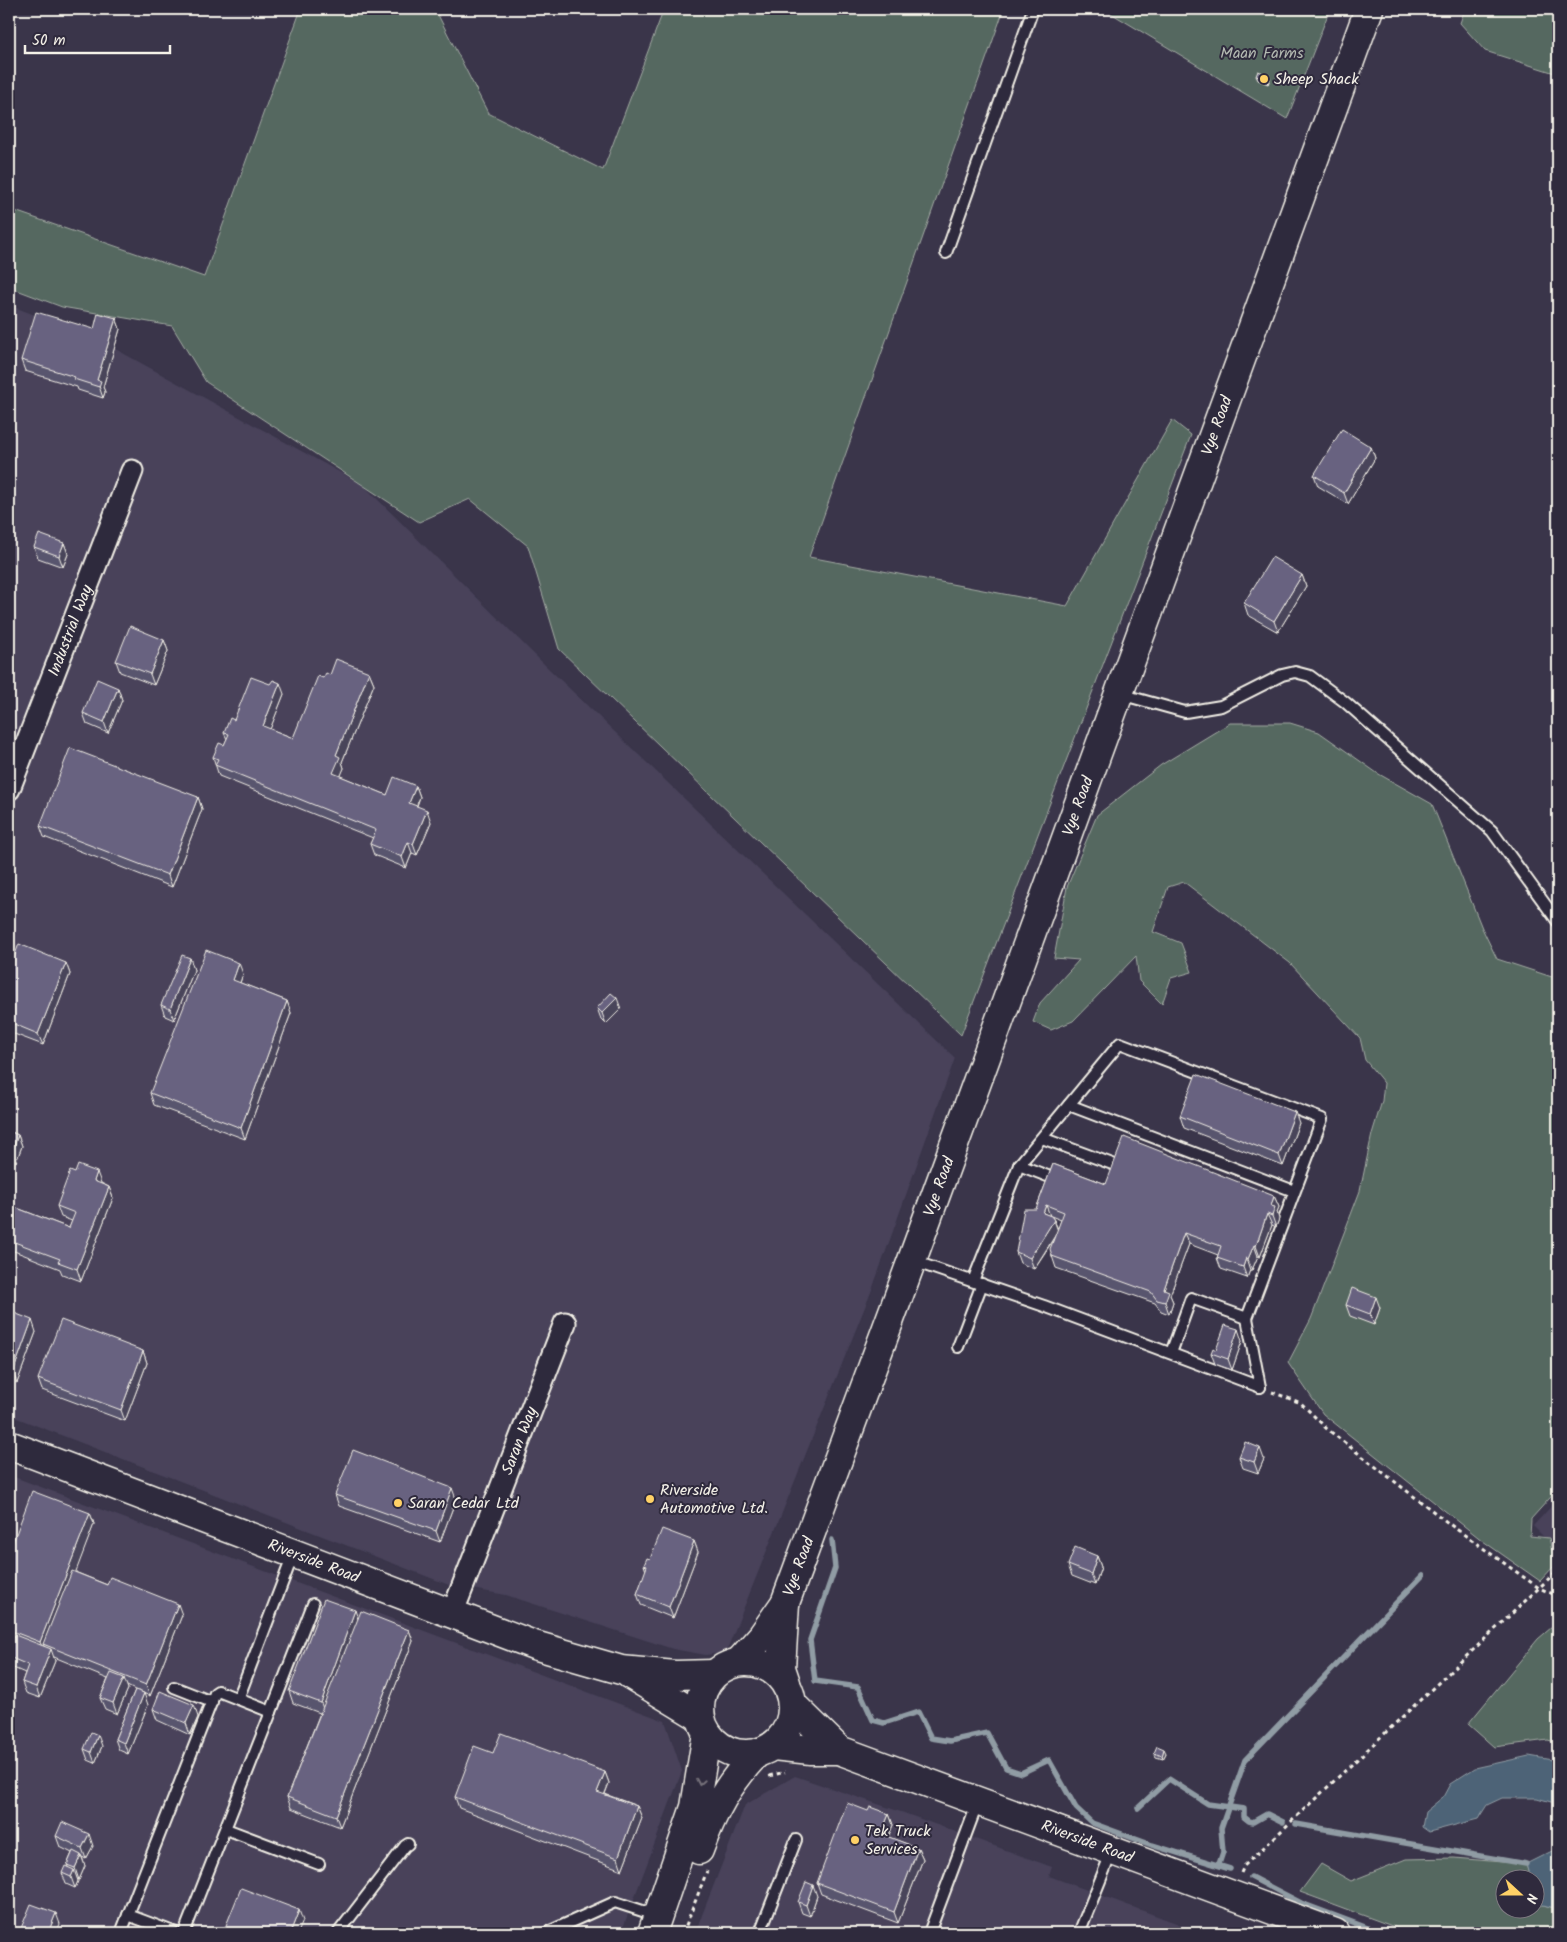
<svg xmlns="http://www.w3.org/2000/svg" width="1567" height="1942" font-family="Kalam,sans-serif">
	<style>
		.built { fill: #48425a }
		.green { fill: #556861; stroke: #a4aca4 }
		.water { fill: #4d6477; stroke: #909ca4 }
		.lines { fill: none; stroke-linecap: round; stroke-linejoin: round }
		.stream { stroke: #909ca4; stroke-width: 5.5 }
		.lane-casing { stroke: #f4f1e8; stroke-width: 14 }
		.street-casing { stroke: #f4f1e8; stroke-width: 25 }
		.secondary-casing { stroke: #f4f1e8; stroke-width: 31 }
		.path { stroke: #f4f1e8; stroke-width: 3; stroke-dasharray: 4 4; stroke-linecap: butt }
		.lane { stroke: #2f2a3d; stroke-width: 10 }
		.street { stroke: #2f2a3d; stroke-width: 21 }
		.secondary { stroke: #2f2a3d; stroke-width: 28 }
		.wall { fill: #59546e; stroke: #f4f1e8; fill-rule: evenodd }
		.shaded-wall { fill: #49455a; stroke: #f4f1e8 }
		.building { fill: #686280; stroke: #f4f1e8 }
		.oneway { stroke: #747079 }
		.poi-dot { fill: #ffd166; stroke: #2f2a3d; stroke-width: 2 }
		.labels { text-anchor: middle; dominant-baseline: central; stroke-width: 4; stroke-linejoin: round; paint-order: stroke }
		.park-label { font-size: 16px; fill: #b4bab2; stroke: #2f2a3d }
		.poi-label { font-size: 16px; fill: #f4f1e8; stroke: #2f2a3d; text-anchor: start }
		.street-label { font-size: 16px; fill: #f4f1e8; stroke: #2f2a3d }
	</style>
	<rect width="100%" height="100%" fill="#3a354a"/>
	<filter id="ink" filterUnits="userSpaceOnUse"><feTurbulence type="fractalNoise" baseFrequency=".02" numOctaves="2"/><feDisplacementMap in="SourceGraphic" scale="10" xChannelSelector="R" yChannelSelector="G"/><feConvolveMatrix kernelMatrix="1 2 1 2 8 2 1 2 1" color-interpolation-filters="sRGB"/></filter>
	<g filter="url(#ink)">
		<!-- built -->
		<g class="built">
			<path d="M9,305L99,340L363,485L547,667L955,1058L873,1287L726,1652L706,1655L673,1649L506,1595L449,1585L9,1415Z"/>
			<path d="M9,1475L665,1721L682,1771L621,1933H9Z"/>
			<path d="M1558,1499V1551L1533,1526Z"/>
			<path d="M795,1776L904,1813L1052,1867L1049,1876L1203,1933H695L745,1805Z"/>
		</g>
		<!-- green -->
		<g class="green">
			<path d="M301,9H435L488,113L603,170L664,9H1004L809,557L1067,606L1172,420L1191,435L961,1035L559,649L528,546L470,499L419,522L206,382L172,326L62,307L9,287V209L204,277Z"/>
			<path d="M1104,9H1330L1287,119Z"/>
			<path d="M1465,9H1558V74L1485,51L1460,23Z"/>
			<path d="M1230,723H1290L1319,732L1377,773L1432,804L1482,928L1497,959L1558,979V1489L1531,1519L1530,1536L1549,1538L1555,1565L1540,1581L1483,1541L1323,1414L1288,1363L1311,1319L1360,1191L1372,1134L1382,1101L1384,1083L1365,1060L1360,1038L1290,963L1184,882L1168,887L1153,932L1181,943L1192,972L1171,978L1162,1004L1139,981L1136,956L1073,1021L1051,1030L1033,1022L1040,1003L1079,960L1054,958L1067,887L1097,815L1161,765Z"/>
			<path d="M1558,1622V1743L1548,1740L1494,1747L1468,1724L1538,1639Z"/>
			<path d="M1454,1858L1526,1864L1530,1879L1504,1880V1910H1534L1535,1898L1536,1903L1558,1909V1933H1411L1300,1892L1321,1864L1351,1881L1406,1859Z"/>
		</g>
		<!-- water -->
		<g class="water">
			<path d="M1529,1756L1558,1761V1804L1537,1798H1502L1487,1805L1478,1819L1429,1832L1422,1827L1425,1812L1443,1797L1450,1784L1475,1768Z"/>
			<path d="M1558,1848V1909L1536,1903L1534,1880L1530,1879L1526,1864Z"/>
		</g>
		<g class="lines">
			<!-- stream -->
			<g class="stream">
				<path d="M832,1540L835,1568L810,1640L815,1681L858,1687L873,1720L884,1723L918,1712L931,1738L950,1741L987,1733L1006,1768L1021,1773L1049,1760L1076,1808L1092,1823L1152,1845L1230,1869"/>
				<path d="M1138,1808L1169,1779L1208,1804L1244,1809V1817L1249,1821L1253,1822L1267,1814L1283,1822"/>
				<path d="M1296,1824L1526,1864"/>
				<path d="M1219,1864L1223,1852L1221,1828L1245,1760L1423,1575"/>
				<path d="M1251,1877L1301,1903L1381,1933"/>
			</g>
			<!-- lane casing -->
			<g class="lane-casing">
				<g id="lane">
					<path d="M946,253L1033,9"/>
					<path d="M1120,694L1185,712L1221,706L1282,675L1295,672L1310,676L1345,702L1492,831L1558,922"/>
					<path d="M1069,1105L1294,1191"/>
					<path d="M1042,1138L1115,1165"/>
					<path d="M1019,1165L1050,1177"/>
					<path d="M913,1261L1044,1306L1260,1387"/>
					<path d="M973,1281L1019,1165L1120,1043L1322,1119L1247,1318L1260,1387"/>
					<path d="M958,1347L982,1284"/>
					<path d="M1171,1353L1191,1298L1247,1318"/>
					<path d="M174,1687L212,1702"/>
					<path d="M238,1699L293,1555"/>
					<path d="M271,1712L313,1604"/>
					<path d="M226,1829L319,1864"/>
					<path d="M121,1933L128,1915"/>
					<path d="M176,1933L128,1915L215,1693L218,1691L271,1712L184,1933"/>
					<path d="M338,1933L405,1846L408,1844"/>
					<path d="M546,1933L615,1902L658,1916"/>
					<path d="M770,1933L761,1930L796,1840"/>
					<path d="M929,1933L978,1802"/>
					<path d="M1079,1933L1112,1851"/>
				</g>
			</g>
			<!-- street casing -->
			<g class="street-casing">
				<g id="street">
					<path id="s1" d="M9,789L132,471"/>
					<path id="s2" d="M452,1614L565,1323"/>
				</g>
			</g>
			<!-- secondary casing -->
			<g class="secondary-casing">
				<g id="secondary">
					<path id="s3" d="M9,1445L534,1645L621,1670L675,1675L714,1674"/>
					<path d="M785,1603L781,1668L786,1683"/>
					<circle cx="746" cy="1708" r="46"/>
					<path id="s4" d="M739,1662L762,1636L785,1603L912,1260L1369,9"/>
					<path d="M629,1674L700,1717"/>
					<path id="s5" d="M793,1705L839,1750L1335,1933"/>
					<path d="M773,1746L811,1750H839"/>
					<path d="M699,1850C713,1811 728,1784 756,1754"/>
					<path d="M652,1933L695,1807L707,1733"/>
				</g>
			</g>
			<!-- path -->
			<g class="path">
				<path d="M1272,1392L1301,1403L1327,1429L1452,1526L1539,1588L1558,1596"/>
				<path d="M769,1776L785,1772"/>
				<path d="M1241,1873L1244,1866L1558,1570"/>
				<path d="M683,1933L707,1871"/>
			</g>
			<!-- lane -->
			<use href="#lane" class="lane"/>
			<!-- street -->
			<use href="#street" class="street"/>
			<!-- secondary -->
			<use href="#secondary" class="secondary"/>
		</g>
		<!-- wall -->
		<g class="wall">
			<path d="M1269,75L1270,79L1268,84L1258,80L1256,76Z"/>
			<path d="M116,318L120,329L103,387L105,392L103,398L78,390L77,387L25,371L21,360L94,329Z"/>
			<path d="M1371,447L1375,458L1348,504L1318,486L1314,475Z"/>
			<path d="M64,543L68,554L63,567L38,558L34,547Z"/>
			<path d="M1302,575L1306,586L1278,632L1248,615L1244,603Z"/>
			<path d="M164,640L168,651L154,685L120,672L116,661Z"/>
			<path d="M369,672L374,684L342,762L344,768L340,776L387,795L416,786L420,797L417,806L431,822L417,855L412,853L406,868L374,855L370,844L373,838L219,776L213,757L224,745L227,739L224,733L234,720L284,694L270,729L293,738L323,678L330,675Z"/>
			<path d="M118,688L122,700L108,733L87,724L83,713Z"/>
			<path d="M198,797L202,809L172,887L44,837L40,826Z"/>
			<path d="M190,958L194,970L174,1020L165,1016L161,1005Z"/>
			<path d="M66,963L70,974L43,1045L9,1032V970Z"/>
			<path d="M243,974L240,983L287,1001L291,1013L245,1139L154,1105L150,1093Z"/>
			<path d="M597,1008L621,1009L606,1024L601,1019Z"/>
			<path d="M1180,1116L1299,1123L1283,1166L1184,1128Z"/>
			<path d="M9,1131L18,1135L22,1146L16,1162L9,1159Z"/>
			<path d="M1053,1164L1106,1184L1274,1196L1279,1207L1277,1212L1279,1219L1276,1227L1272,1225L1260,1257L1258,1256L1252,1270H1250L1247,1278L1221,1269L1217,1258L1218,1255L1189,1244L1170,1295L1173,1302L1169,1314L1161,1311L1155,1303L1056,1268L1052,1256L1054,1239L1034,1269L1020,1263L1016,1252L1036,1209ZM1051,1216L1061,1220L1058,1229L1054,1220Z"/>
			<path d="M101,1183L109,1187L113,1198L81,1281L62,1274L60,1269L9,1249V1205L69,1228L72,1221L61,1217L57,1206Z"/>
			<path d="M1346,1305L1380,1308L1374,1325L1350,1316Z"/>
			<path d="M9,1311L36,1332L17,1383L9,1379Z"/>
			<path d="M1242,1341L1232,1370L1215,1364L1211,1353L1216,1350Z"/>
			<path d="M143,1351L147,1363L125,1421L42,1390L38,1379Z"/>
			<path d="M1239,1457L1264,1459L1258,1473L1243,1468Z"/>
			<path d="M335,1495L456,1499L440,1542L339,1506Z"/>
			<path d="M90,1513L94,1524L75,1572L182,1615L150,1696L138,1691L148,1705L128,1754L119,1750L115,1739L135,1690L127,1686L128,1689L117,1714L105,1709L100,1698L108,1679L54,1657L55,1661L40,1698L26,1693L22,1682L25,1673L11,1667L9,1661V1652L13,1641L9,1640V1553Z"/>
			<path d="M694,1541L698,1552L673,1618L641,1605L637,1594L646,1571L644,1565L650,1559Z"/>
			<path d="M1097,1556L1101,1567L1095,1585L1072,1576L1068,1565Z"/>
			<path d="M358,1618L409,1630L413,1641L340,1827L291,1808L287,1797L320,1713L293,1703L289,1691Z"/>
			<path d="M153,1709L198,1717L190,1735L157,1720Z"/>
			<path d="M102,1746L95,1763L88,1760L84,1749Z"/>
			<path d="M493,1753L605,1772L609,1783L605,1794L637,1806L642,1818L622,1870L459,1808L455,1797Z"/>
			<path d="M1154,1753H1166L1163,1759L1156,1757Z"/>
			<path d="M868,1811L889,1814L893,1825L888,1837L918,1848L923,1859L898,1923L821,1894L817,1883Z"/>
			<path d="M56,1836L93,1846L86,1859L82,1857L85,1866L79,1880L77,1879L78,1881L75,1888L66,1884L62,1873L68,1867L67,1865L72,1853L60,1847Z"/>
			<path d="M817,1896L810,1916L802,1913L798,1902Z"/>
		</g>
		<!-- shaded-wall -->
		<g class="shaded-wall">
			<path d="M1269,75L1270,79L1268,84L1267,80Z"/>
			<path d="M116,318L120,329L103,387L105,392L103,398L97,380Z"/>
			<path d="M1371,447L1375,458L1348,504L1344,493Z"/>
			<path d="M64,543L68,554L63,567L59,556Z"/>
			<path d="M1302,575L1306,586L1278,632L1274,621Z"/>
			<path d="M164,640L168,651L154,685L150,674Z"/>
			<path d="M369,672L374,684L342,762L344,768L337,785L333,773L336,755Z"/>
			<path d="M280,683L284,694L267,737L263,726Z"/>
			<path d="M118,688L122,700L108,733L104,722Z"/>
			<path d="M416,786L420,797L413,814L409,803Z"/>
			<path d="M198,797L202,809L172,887L168,875Z"/>
			<path d="M427,810L431,822L417,855L413,844Z"/>
			<path d="M408,842L412,853L406,868L402,857Z"/>
			<path d="M190,958L194,970L174,1020L170,1009Z"/>
			<path d="M66,963L70,974L43,1045L38,1034Z"/>
			<path d="M239,963L243,974L237,991L233,980Z"/>
			<path d="M617,998L621,1009L606,1024L602,1013Z"/>
			<path d="M287,1001L291,1013L245,1139L241,1128Z"/>
			<path d="M1295,1112L1299,1123L1283,1166L1279,1155Z"/>
			<path d="M18,1135L22,1146L16,1162L12,1151Z"/>
			<path d="M97,1172L101,1183L98,1192L94,1181Z"/>
			<path d="M109,1187L113,1198L81,1281L77,1269Z"/>
			<path d="M1274,1196L1279,1207L1277,1212L1279,1219L1276,1227L1272,1216L1271,1206Z"/>
			<path d="M1046,1205L1050,1216L1043,1213Z"/>
			<path d="M1267,1214L1272,1225L1260,1257L1256,1246Z"/>
			<path d="M1054,1220L1058,1231L1034,1269L1030,1258Z"/>
			<path d="M1184,1233L1189,1244L1170,1295L1173,1302L1169,1314L1165,1302L1164,1289Z"/>
			<path d="M1254,1245L1258,1256L1252,1270L1248,1259Z"/>
			<path d="M1246,1258L1250,1270L1247,1278L1243,1267Z"/>
			<path d="M1376,1297L1380,1308L1374,1325L1370,1314Z"/>
			<path d="M32,1320L36,1332L17,1383L13,1372Z"/>
			<path d="M1238,1329L1242,1341L1232,1370L1228,1359Z"/>
			<path d="M143,1351L147,1363L125,1421L121,1410Z"/>
			<path d="M1260,1448L1264,1459L1258,1473L1254,1462Z"/>
			<path d="M452,1488L456,1499L440,1542L436,1531Z"/>
			<path d="M90,1513L94,1524L48,1645L43,1644L46,1650L45,1653L40,1642Z"/>
			<path d="M694,1541L698,1552L673,1618L669,1607Z"/>
			<path d="M1097,1556L1101,1567L1095,1585L1091,1574Z"/>
			<path d="M178,1604L182,1615L150,1696L146,1685Z"/>
			<path d="M355,1610L359,1622L325,1714L321,1703Z"/>
			<path d="M409,1630L413,1641L340,1827L336,1816Z"/>
			<path d="M51,1649L55,1661L40,1698L36,1687Z"/>
			<path d="M124,1678L128,1689L117,1714L113,1703Z"/>
			<path d="M144,1693L148,1705L128,1754L124,1743Z"/>
			<path d="M194,1705L198,1717L190,1735L186,1723Z"/>
			<path d="M98,1735L102,1746L95,1763L91,1752Z"/>
			<path d="M1164,1749L1166,1753L1163,1759L1162,1756Z"/>
			<path d="M605,1772L609,1783L601,1803L597,1792Z"/>
			<path d="M637,1806L642,1818L622,1870L618,1858Z"/>
			<path d="M889,1814L893,1825L885,1845L881,1834Z"/>
			<path d="M89,1834L93,1846L86,1859L82,1848Z"/>
			<path d="M918,1848L923,1859L898,1923L894,1912Z"/>
			<path d="M81,1855L85,1866L79,1880L75,1868Z"/>
			<path d="M74,1870L78,1881L75,1888L71,1877Z"/>
			<path d="M813,1885L817,1896L810,1916L806,1905Z"/>
			<path d="M299,1910L303,1921L298,1933H290Z"/>
			<path d="M56,1913L60,1924L56,1933H48Z"/>
		</g>
		<!-- building -->
		<g class="building">
			<path d="M1258,71L1269,75L1267,80L1256,76Z"/>
			<path d="M36,312L94,329L98,313L116,318L97,380L101,381L99,387L74,379L75,377L21,360Z"/>
			<path d="M1342,429L1371,447L1344,493L1314,475Z"/>
			<path d="M39,534L64,543L59,556L34,547Z"/>
			<path d="M1272,557L1302,575L1274,621L1244,603Z"/>
			<path d="M130,626L164,640L150,674L116,661Z"/>
			<path d="M336,659L369,672L336,755L340,757L333,773L387,795L394,777L416,786L409,803L427,810L413,844L408,842L402,857L370,844L376,830L215,765L218,759L213,757L219,743L224,745L229,734L224,733L230,718L234,720L251,677L270,684L273,680L280,683L263,726L293,738L318,676L323,678L326,673L330,675Z"/>
			<path d="M97,679L118,688L104,722L83,713Z"/>
			<path d="M70,748L198,797L168,875L40,826Z"/>
			<path d="M19,944L66,963L38,1034L9,1022V970Z"/>
			<path d="M206,950L239,963L233,980L287,1001L241,1128L150,1093Z"/>
			<path d="M182,955L190,958L170,1009L161,1005Z"/>
			<path d="M611,993L617,998L602,1013L597,1008Z"/>
			<path d="M1196,1074L1295,1112L1279,1155L1180,1116Z"/>
			<path d="M9,1131L18,1135L12,1151L9,1149Z"/>
			<path d="M1124,1137L1274,1196L1271,1206L1275,1207L1272,1216L1267,1214L1256,1246L1254,1245L1248,1259L1246,1258L1243,1267L1217,1258L1221,1246L1184,1233L1164,1289L1169,1291L1165,1302L1157,1300L1151,1292L1052,1256L1050,1249L1064,1212L1046,1205L1043,1213L1051,1216L1054,1220L1030,1258L1016,1252L1024,1209H1036L1053,1164L1106,1184Z"/>
			<path d="M78,1165L97,1172L94,1181L109,1187L77,1269L58,1262L60,1259L9,1240V1205L69,1228L75,1213L57,1206L70,1171L75,1173Z"/>
			<path d="M1352,1288L1376,1297L1370,1314L1346,1305Z"/>
			<path d="M9,1311L32,1320L13,1372L9,1370Z"/>
			<path d="M61,1320L143,1351L121,1410L38,1379Z"/>
			<path d="M1225,1325L1238,1329L1228,1359L1211,1353L1213,1348L1216,1350Z"/>
			<path d="M1245,1442L1260,1448L1254,1462L1239,1457Z"/>
			<path d="M353,1450L452,1488L436,1531L335,1495Z"/>
			<path d="M32,1491L90,1513L40,1642L9,1630V1553Z"/>
			<path d="M662,1529L694,1541L669,1607L637,1594L647,1566L644,1565L647,1558L650,1559Z"/>
			<path d="M1075,1547L1097,1556L1091,1574L1068,1565Z"/>
			<path d="M72,1571L107,1585L110,1577L178,1604L146,1685L43,1644Z"/>
			<path d="M324,1599L355,1610L321,1703L289,1691Z"/>
			<path d="M361,1611L409,1630L336,1816L287,1797Z"/>
			<path d="M15,1635L51,1649L36,1687L22,1682L28,1665L9,1657V1652Z"/>
			<path d="M111,1673L124,1678L113,1703L100,1698Z"/>
			<path d="M135,1690L144,1693L124,1743L115,1739Z"/>
			<path d="M160,1691L194,1705L186,1723L153,1709Z"/>
			<path d="M91,1732L98,1735L91,1752L84,1749Z"/>
			<path d="M501,1733L605,1772L597,1792L637,1806L618,1858L455,1797L474,1746L493,1753Z"/>
			<path d="M1157,1746L1164,1749L1162,1756L1154,1753Z"/>
			<path d="M847,1803L868,1811L870,1807L889,1814L881,1834L918,1848L894,1912L817,1883Z"/>
			<path d="M62,1822L89,1834L82,1848L56,1836Z"/>
			<path d="M73,1851L81,1855L75,1868L67,1865Z"/>
			<path d="M65,1866L74,1870L71,1877L62,1873Z"/>
			<path d="M806,1882L813,1885L806,1905L798,1902Z"/>
			<path d="M241,1888L299,1910L290,1933H223Z"/>
			<path d="M31,1904L56,1913L48,1933H19Z"/>
		</g>
		<!-- one-way arrows -->
		<defs><path id="oneway-chevron" d="M-2-3.5L2.5 0L-2 3.5" fill="none" stroke-width="1.6" stroke-linecap="round" stroke-linejoin="round" transform="scale(1.25)"/></defs>
		<use class="oneway" href="#oneway-chevron" transform="translate(700 1782) rotate(100)"/>
	</g>
	<!-- markers -->
	<g class="poi-dot">
		<circle cx="1264" cy="79" r="5"/>
		<circle cx="650" cy="1499" r="5"/>
		<circle cx="398" cy="1503" r="5"/>
		<circle cx="855" cy="1840" r="5"/>
	</g>
	<g class="labels">
		<!-- park labels -->
		<g class="park-label">
			<text x="1262" y="53">Maan Farms</text>
		</g>
		<!-- poi labels -->
		<g class="poi-label">
			<text x="1274" y="79">Sheep Shack</text>
			<text x="660" y="1490">Riverside<tspan x="660" dy="18">Automotive Ltd.</tspan></text>
			<text x="408" y="1503">Saran Cedar Ltd</text>
			<text x="865" y="1831">Tek Truck<tspan x="865" dy="18">Services</tspan></text>
		</g>
		<!-- street labels -->
		<g class="street-label">
			<text stroke="none"><textPath href="#s4" startOffset="1329">Vye Road</textPath></text>
			<text stroke="none"><textPath href="#s1" startOffset="170">Industrial Way</textPath></text>
			<text stroke="none"><textPath href="#s4" startOffset="924">Vye Road</textPath></text>
			<text stroke="none"><textPath href="#s4" startOffset="519">Vye Road</textPath></text>
			<text stroke="none"><textPath href="#s2" startOffset="186">Saran Way</textPath></text>
			<text stroke="none"><textPath href="#s3" startOffset="326">Riverside Road</textPath></text>
			<text stroke="none"><textPath href="#s4" startOffset="114">Vye Road</textPath></text>
			<text stroke="none"><textPath href="#s5" startOffset="329">Riverside Road</textPath></text>
		</g>
	</g>
	<!-- margin -->
	<rect width="1567" height="1942" fill="none" stroke="#2f2a3d" stroke-width="30"/>
	<rect x="15" y="15" width="1537" height="1912" fill="none" stroke="#f4f1e8" stroke-width="2" filter="url(#ink)"/>
	<!-- north arrow -->
	<g transform="translate(1520 1894) rotate(111)"><circle r="24" fill="#2f2a3d" stroke="#7e7a81"/>
	<path d="M0-4L9 19L0 12L-9 19Z" fill="#ffd166"/>
	<text y="-8" font-size="14" font-weight="bold" text-anchor="middle" fill="#f4f1e8">N</text>
	</g>
	<!-- scale -->
	<path d="M25 45v8h145v-8" fill="none" stroke="#f4f1e8" stroke-width="2.5"/>
	<text x="32" y="45" font-size="15" fill="#f4f1e8" stroke="#2f2a3d" stroke-width="4" paint-order="stroke">50 m</text>
</svg>
